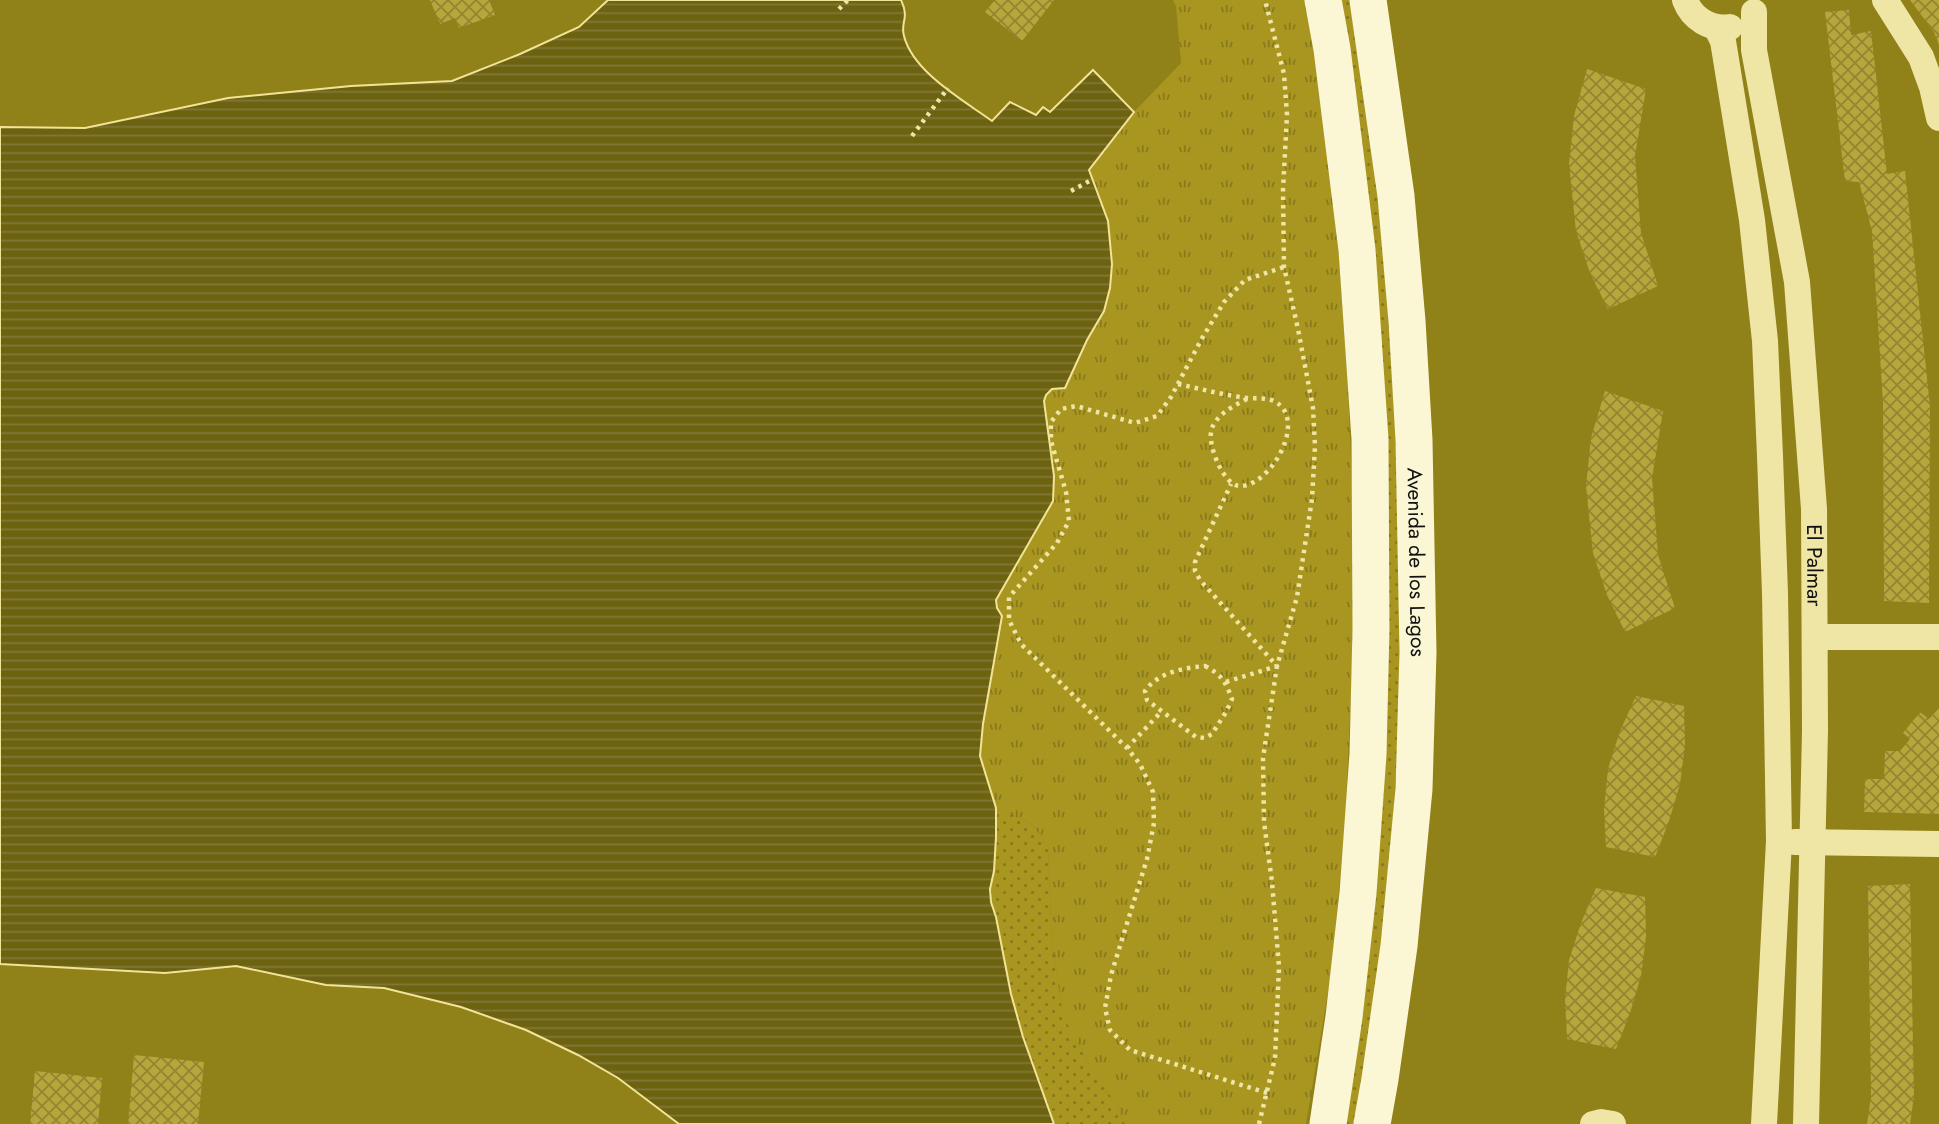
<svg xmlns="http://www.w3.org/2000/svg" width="1939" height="1124" font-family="Jost,sans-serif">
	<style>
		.grass { fill: url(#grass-dots) }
		.park { fill: url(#park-tufts) }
		.water { fill: url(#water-rules); stroke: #f2e497; stroke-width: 2 }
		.building { fill: url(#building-cross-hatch) }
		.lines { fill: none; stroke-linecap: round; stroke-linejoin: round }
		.path { stroke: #efe5a5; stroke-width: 4.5; stroke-dasharray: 3.5 5; stroke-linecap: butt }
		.street { stroke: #efe5a5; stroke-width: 26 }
		.secondary { stroke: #fbf6d3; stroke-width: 37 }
		.labels { text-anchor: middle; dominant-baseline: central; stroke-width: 6; stroke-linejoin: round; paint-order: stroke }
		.street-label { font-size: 21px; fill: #111; stroke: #908118 }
	</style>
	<defs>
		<pattern id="grass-dots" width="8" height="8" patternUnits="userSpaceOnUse" patternTransform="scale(1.75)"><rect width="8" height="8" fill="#a99620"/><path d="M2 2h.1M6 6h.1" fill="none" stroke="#88791b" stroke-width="1.8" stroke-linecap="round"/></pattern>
		<pattern id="park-tufts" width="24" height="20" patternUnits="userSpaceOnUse" patternTransform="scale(1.75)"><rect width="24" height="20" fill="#a99620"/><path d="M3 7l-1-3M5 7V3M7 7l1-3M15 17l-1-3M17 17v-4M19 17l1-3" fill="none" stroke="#88791b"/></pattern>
		<pattern id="water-rules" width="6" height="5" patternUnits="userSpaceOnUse" patternTransform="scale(1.75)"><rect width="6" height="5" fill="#6d620f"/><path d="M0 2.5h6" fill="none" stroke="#807839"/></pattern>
		<pattern id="building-cross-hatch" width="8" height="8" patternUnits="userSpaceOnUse" patternTransform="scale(1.75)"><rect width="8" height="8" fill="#b6a63c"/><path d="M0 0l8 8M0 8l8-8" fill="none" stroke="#938631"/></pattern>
	</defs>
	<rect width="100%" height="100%" fill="#908118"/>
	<!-- grass -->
	<g class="grass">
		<path d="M1340,0H1355L1379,166L1402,449L1399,716L1393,825L1379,972L1358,1124H1342L1376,821Z"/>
		<path d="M996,808L1032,824L1048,846L1052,943L1063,1015L1089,1064L1119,1109L1125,1124H1054L1023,1037L1011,994L996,917L991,902L990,889L994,871L996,837Z"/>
	</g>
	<!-- park -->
	<path class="park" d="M1173,0H1308L1314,35L1339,256L1348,389L1356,578L1345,828L1331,974L1306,1124H1125L1119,1109L1089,1064L1063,1016L1052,943L1048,846L1032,824L996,808L980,756L997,608L996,600L1030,541L1054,476L1044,401C1047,392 1051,389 1061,387L1104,311L1108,221L1089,170L1134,112L1181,63L1176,6Z"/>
	<!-- water -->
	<path class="water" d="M608,0H901C910,19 900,22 904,36C913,72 963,100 992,121L1010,102L1036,115L1043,107L1050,112L1093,70L1134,112L1089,170L1108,221L1112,264L1110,288L1104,311L1087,340L1065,388L1052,389L1046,395L1044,401L1054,476L1053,501L996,600L997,608L1002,616L983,724L980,756L996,808V837L994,871L990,889L991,902L996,917L1011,994L1023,1037L1054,1124H679L618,1078L578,1055L526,1030L461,1007L384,988L326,985L236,966L165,973L0,964V127L85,128L228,98L351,86L452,81L520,54L579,27Z"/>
	<!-- building -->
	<g class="building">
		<path d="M430,0H489L495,15L459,28L455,18L440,24Z"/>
		<path d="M995,0H1054L1022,41L985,12Z"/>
		<path d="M1910,0H1939V45L1934,32Z"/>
		<path d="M1849,10L1851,35L1871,31L1887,174L1905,171L1930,406L1929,603L1884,601L1883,403L1872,231L1859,182L1845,181L1825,12Z"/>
		<path d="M1587,69L1646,89L1635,156L1641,233L1658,286L1608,309L1590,273L1576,231L1569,164L1574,116Z"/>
		<path d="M1605,391L1663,411L1652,478L1658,555L1675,608L1625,632L1607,595L1593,553L1586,486L1591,438Z"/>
		<path d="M1636,696L1684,706L1685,745L1680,784L1669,821L1655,857L1606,847L1604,809L1608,769L1620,731Z"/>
		<path d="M1939,708V814L1864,812L1865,779H1884L1885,751H1900L1910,739L1903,733L1920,712L1929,719Z"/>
		<path d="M1910,884L1914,1096L1910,1124H1867L1871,1096L1868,886Z"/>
		<path d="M1596,888L1645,897L1646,936L1641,976L1630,1013L1616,1049L1567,1039L1565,1000L1569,960L1581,923Z"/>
		<path d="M134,1055L204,1062L198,1124H128Z"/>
		<path d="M35,1071L102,1078L98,1124H30Z"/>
	</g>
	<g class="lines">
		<!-- path -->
		<g class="path">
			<path d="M839,9L848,0"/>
			<path d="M912,136L948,88"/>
			<path d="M1071,191L1093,179"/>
			<path d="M1178,384C1201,389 1224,395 1247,398C1256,399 1265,397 1274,401C1309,419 1271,486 1240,486C1223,486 1206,442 1212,428C1218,413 1235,405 1249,398"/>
			<path d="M1205,666C1222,675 1225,681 1232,699L1226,712L1212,734L1205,738L1196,737L1147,700L1145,691C1158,672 1184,668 1205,666Z"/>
			<path d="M1226,682L1277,666L1200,580L1195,571V562L1231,484"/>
			<path d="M1127,748L1161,712"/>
			<path d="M1267,1093L1130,1050L1110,1030L1105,1008L1111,975L1147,859L1154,823L1153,792L1140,764L1127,748L1021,644L1009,620V597L1057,543L1069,521L1066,492L1051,441V422L1061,409L1076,406L1135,423L1157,416L1171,397L1201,340L1224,302L1245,280L1284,267"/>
			<path d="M1259,1124L1275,1058L1279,967L1272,882L1264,822L1263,758L1277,666L1297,597L1312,499L1315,446L1313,408L1298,329L1284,267L1283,190L1287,115L1284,74L1265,0"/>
		</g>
		<!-- street -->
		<g class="street">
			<path d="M1685,0C1692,19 1711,30 1730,27"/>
			<path d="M1885,0L1921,57L1932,87L1939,118"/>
			<path id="s1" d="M1754,12V50L1797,282L1814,509L1815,731L1806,1124"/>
			<path d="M1716,27L1723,41L1752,220L1765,341L1770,456L1775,593L1779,841L1764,1124"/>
			<path d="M1815,637H1939"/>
			<path d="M1795,842L1939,844"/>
			<path d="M1593,1124L1601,1122L1613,1124"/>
		</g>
		<!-- secondary -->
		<g class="secondary">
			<path d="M1323,0L1332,49L1357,250L1370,439L1371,629L1368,754L1358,893L1344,1017L1328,1124"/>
			<path id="s2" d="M1368,0L1396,196L1407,321L1414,440L1418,652L1414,789L1399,946L1380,1079L1372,1124"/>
		</g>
	</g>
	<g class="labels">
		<!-- street labels -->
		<g class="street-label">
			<text stroke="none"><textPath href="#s2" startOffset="565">Avenida de los Lagos</textPath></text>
			<text stroke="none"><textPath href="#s1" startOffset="558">El Palmar</textPath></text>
		</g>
	</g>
</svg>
